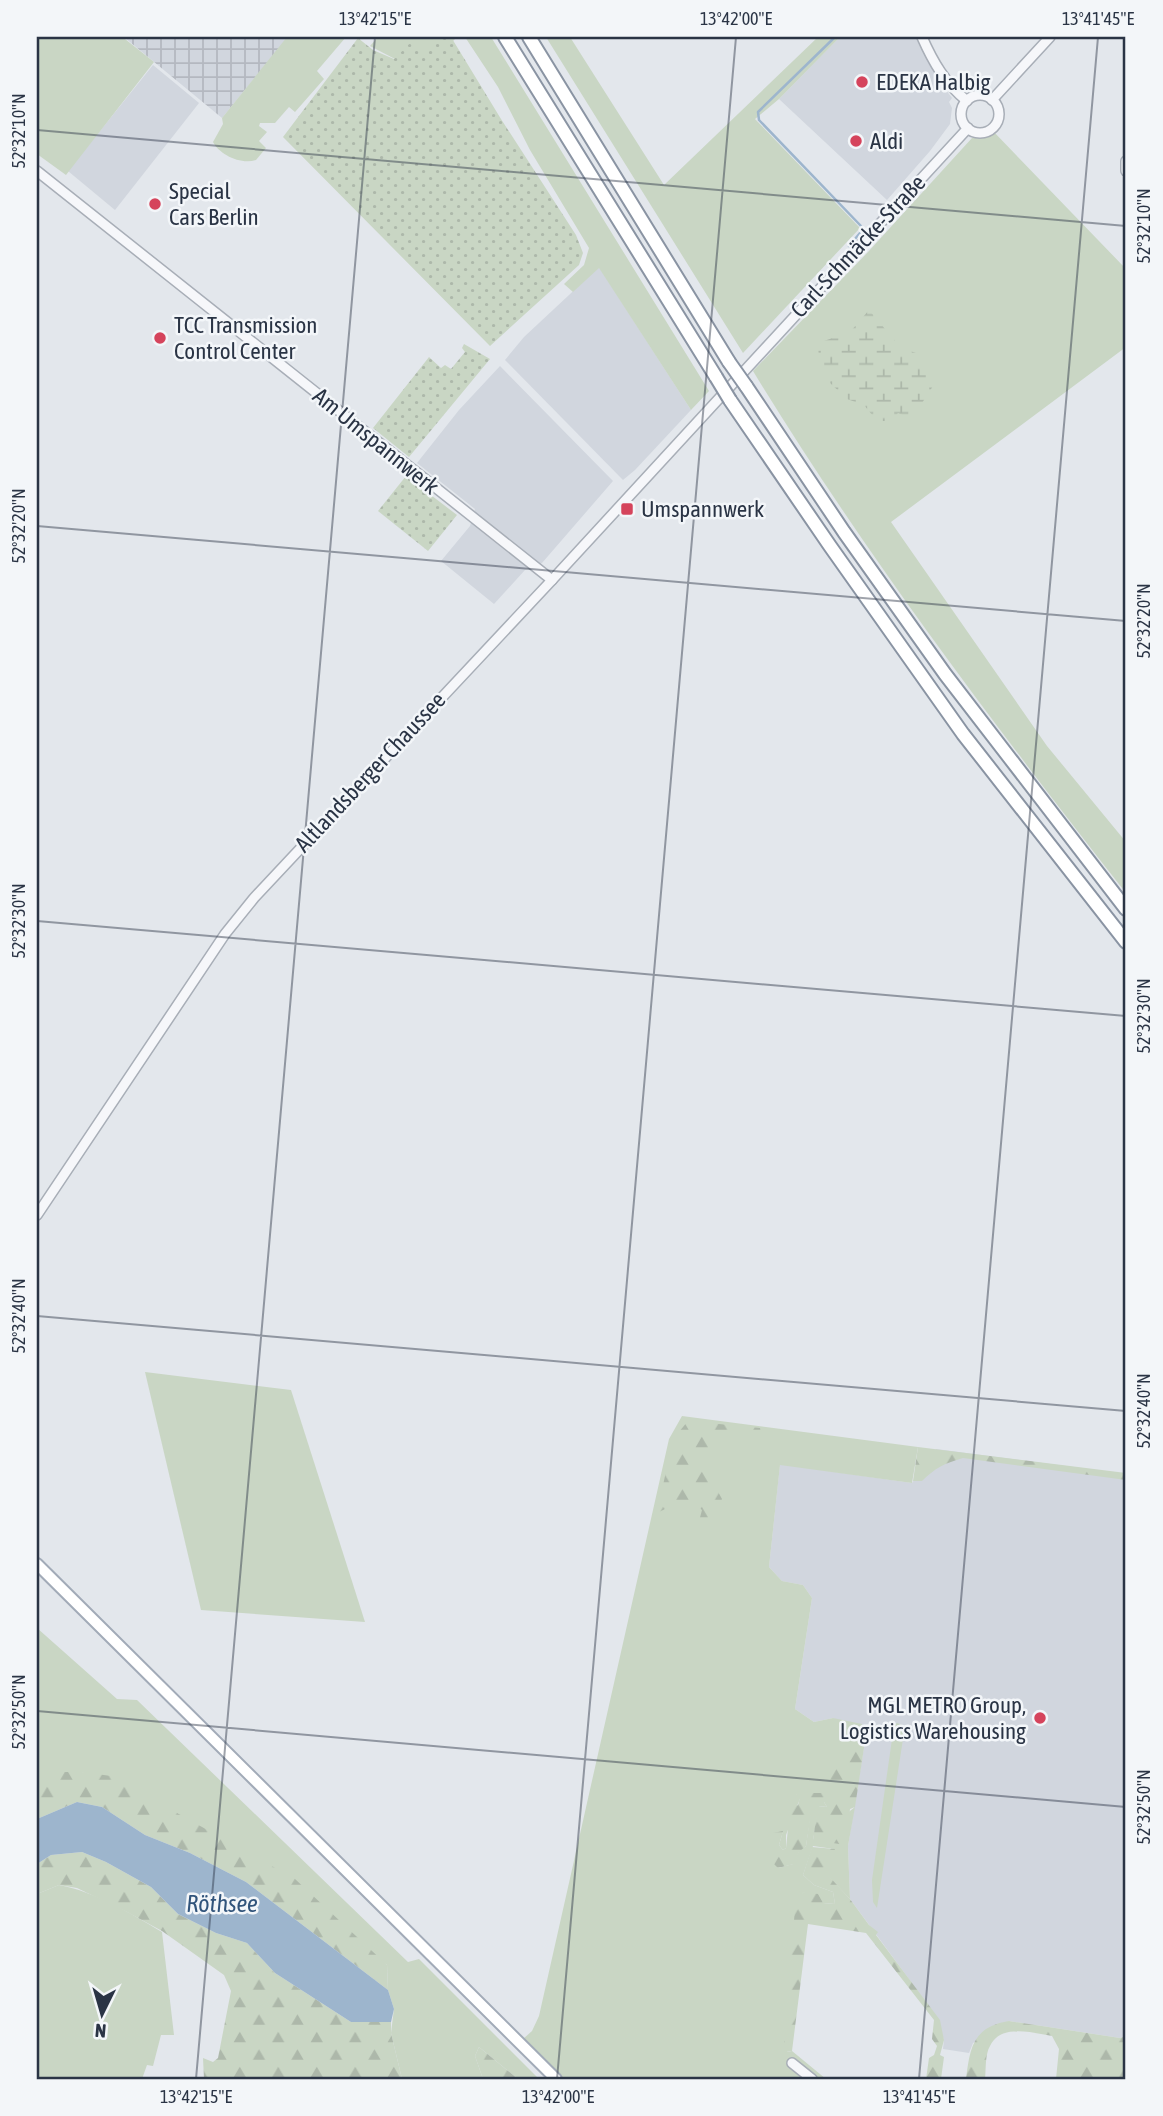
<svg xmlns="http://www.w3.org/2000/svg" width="1163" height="2116" font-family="'Asap Condensed',sans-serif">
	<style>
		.built { fill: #d1d6de }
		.industrial { fill: url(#industrial-grid) }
		.grass { fill: #c9d6c4 }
		.forest { fill: url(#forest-firs) }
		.wetland { fill: url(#wetland-marsh) }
		.park { fill: url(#park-dots) }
		.water { fill: #9db5cd }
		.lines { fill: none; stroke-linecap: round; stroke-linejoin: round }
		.stream { stroke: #9db5cd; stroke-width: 2.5 }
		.minor-casing { stroke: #a8aeb7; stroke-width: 12 }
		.major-casing { stroke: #a2abb8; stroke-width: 14 }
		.highway-casing { stroke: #8a94a3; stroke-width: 16 }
		.minor { stroke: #f6f7fa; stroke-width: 9 }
		.major { stroke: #fff; stroke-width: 10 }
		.highway { stroke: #fff; stroke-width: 12 }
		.highway-bridge-casing { stroke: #8a94a3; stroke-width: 16; stroke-linecap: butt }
		.highway-bridge { stroke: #fff; stroke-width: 12 }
		.ticks { fill: none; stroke: #2a3445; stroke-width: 2; stroke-opacity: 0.45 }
		.poi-dot { fill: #d5445c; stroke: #f3f6f9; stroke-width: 2.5 }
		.labels { text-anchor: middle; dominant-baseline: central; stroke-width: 5; stroke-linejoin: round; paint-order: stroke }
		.poi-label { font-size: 23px; fill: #2a3445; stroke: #f3f6f9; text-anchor: start }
		.street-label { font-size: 23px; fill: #2a3445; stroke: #f3f6f9 }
		.water-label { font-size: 24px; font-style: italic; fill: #31547b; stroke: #f3f6f9 }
		.neatline { fill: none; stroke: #2a3445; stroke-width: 2.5 }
		.ticks-label { font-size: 18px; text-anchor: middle; fill: #2a3445 }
	</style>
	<defs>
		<pattern id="industrial-grid" width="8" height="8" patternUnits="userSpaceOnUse" patternTransform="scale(1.75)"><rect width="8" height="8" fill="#d1d6de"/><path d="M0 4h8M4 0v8" fill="none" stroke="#b4b8c0"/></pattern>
		<pattern id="forest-firs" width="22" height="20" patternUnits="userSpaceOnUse" patternTransform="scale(1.75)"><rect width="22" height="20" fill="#c9d6c4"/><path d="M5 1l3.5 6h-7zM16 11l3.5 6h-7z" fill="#adb8aa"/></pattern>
		<pattern id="wetland-marsh" width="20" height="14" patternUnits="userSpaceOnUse" patternTransform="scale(1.75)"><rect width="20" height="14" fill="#c9d6c4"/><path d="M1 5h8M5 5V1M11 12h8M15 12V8" fill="none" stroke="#adb8aa"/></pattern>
		<pattern id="park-dots" width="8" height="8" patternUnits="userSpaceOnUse" patternTransform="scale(1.75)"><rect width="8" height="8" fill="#c9d6c4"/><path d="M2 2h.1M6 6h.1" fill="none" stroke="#adb8aa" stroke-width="1.8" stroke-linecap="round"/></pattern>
	</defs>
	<rect width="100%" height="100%" fill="#e3e7ec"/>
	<!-- built -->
	<g class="built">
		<path d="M840,37H917L936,77L952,98L949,102L952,108L950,124L930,151L887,200L779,99Z"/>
		<path d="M153,65L199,103L115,210L68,171Z"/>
		<path d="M599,267L691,410L635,470L623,480L505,360L524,337Z"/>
		<path d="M500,366L613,481L542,563L525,570L494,604L441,561L470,526L475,509L417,463L459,410Z"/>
		<path d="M936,1449L1126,1474V2036L1120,2038L1009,2021L973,2043L969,2053L943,2049L944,2040L934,2013L850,1899L848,1846L866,1735L833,1718L814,1722L795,1709L812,1598L803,1585L782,1581L769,1567L780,1464L912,1483Z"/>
	</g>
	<!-- industrial -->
	<path class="industrial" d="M126,37H288L222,118L125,38Z"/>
	<!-- grass -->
	<g class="grass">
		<path d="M37,37H126L125,39L154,62L66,175L37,154Z"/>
		<path d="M287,37H346L317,71L324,79L295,112L289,107L275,123H260L259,126L267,132L259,141L266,148L256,160C240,165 219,154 213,142L223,124L222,118Z"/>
		<path d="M378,37H457L447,47L395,59L370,46Z"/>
		<path d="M465,37H491L709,391L691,410L599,268L573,292L564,284L584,265L589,248L530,150L498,87Z"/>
		<path d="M546,37H570L664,185L818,37H840L779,99L755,119L860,228L743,353Z"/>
		<path d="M992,130L1126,269V347L891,522L1047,746L1126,842V893C994,725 864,553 753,371L868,252L972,138L984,135Z"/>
		<path d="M145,1372L291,1390L365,1622L201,1610Z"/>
		<path d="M682,1416L918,1447L912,1483L780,1465L769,1567L782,1581L803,1585L812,1598L795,1709L814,1722L833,1718L862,1724L857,1743L828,1793L796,1794L801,1796L786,1835V1848L783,1850L779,1845L783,1831L776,1850L778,1868L793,1864L799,1851L806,1846L812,1802H824L827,1807L819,1806L813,1840L855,1807L848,1846L850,1899L824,1872L834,1849L813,1846L803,1875L814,1885L833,1892L835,1904L823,1903L803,1892L787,2052L792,2051L826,2079H818L791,2057L790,2068L803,2079H564L523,2039L532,2031L539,2016L669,1439Z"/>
		<path d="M37,1628L117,1699L137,1700L408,1962L419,1959L539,2079H518L479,2047L475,2056L483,2079H402L391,2033L394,2009L388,1990L387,1965L82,1772H37Z"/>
		<path d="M897,1723L905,1726L877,1908L873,1902L872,1880L894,1725Z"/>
		<path d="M59,1885C96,1892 130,1913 162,1932L174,2035H161L153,2066L147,2065L142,2079H37V1894Z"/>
	</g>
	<!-- forest -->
	<g class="forest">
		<path d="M688,1421L760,1428L761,1433L756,1436L730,1433L717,1444L711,1479L722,1499L712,1523L698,1525L702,1510L695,1504L667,1508L657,1513L673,1439Z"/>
		<path d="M918,1447L1126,1473V1480L963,1458C945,1463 935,1468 922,1481H913Z"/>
		<path d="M862,1724L866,1735L855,1807L850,1809L846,1845L813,1840L818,1806L827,1807L824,1802H813L806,1846L799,1852L794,1864L778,1868L772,1862L776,1850L770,1839L773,1833L783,1831L779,1845L783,1850L786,1848L790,1809L798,1805L800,1797L794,1793H827L824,1790V1782L849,1742L857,1743Z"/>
		<path d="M37,1772H82L111,1776L295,1879L387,1965L388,1990L246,1882L190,1853L145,1835L102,1807L77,1802L37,1819Z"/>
		<path d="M812,1847L835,1849L825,1872L850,1899L869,1925L878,1932L876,1935L940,2020L944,2040L940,2055L944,2057L941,2079H926L929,2058L934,2055L937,2046L932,2039L934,2020L866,1933L808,1924L792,2051L786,2052L784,2048L795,1908L803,1892L818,1894L823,1903L835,1904L833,1892L814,1885L803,1875Z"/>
		<path d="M82,1852L106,1862L151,1887L178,1914L216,1933L247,1943L275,1973L351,2022H391V2033L402,2079H204L203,2058L213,2062L218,2058L231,1991L224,1975L162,1931L127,1912L77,1888L59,1885L37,1894V1864L51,1855Z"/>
		<path d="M1009,2021L1120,2038L1126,2036V2079H1056L1059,2049L1052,2036C1033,2033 1001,2023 990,2046C985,2054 986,2069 985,2079H966C970,2047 973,2027 1009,2021Z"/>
		<path d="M479,2047L518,2079H483L475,2056Z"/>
	</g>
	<!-- wetland -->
	<path class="wetland" d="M869,310L901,348L916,353L927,367L933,386L922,403L909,418L898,413L891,421H877L864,405L847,399L829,382L819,360L818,343L850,332Z"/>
	<!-- park -->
	<g class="park">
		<path d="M434,37H451L501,119L576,235L583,253L579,265L490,346L283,137L358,38L373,50L394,59L411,42L423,52Z"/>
		<path d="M464,344L490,359L409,457L373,428L429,357L441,368L445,365L451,369L465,352L462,348Z"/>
		<path d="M406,476L457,515L428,551L378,511Z"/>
	</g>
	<!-- water -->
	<path class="water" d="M77,1802L102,1807L145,1835L190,1853L246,1882L388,1990L394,2009L391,2022H351L275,1973L247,1943L216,1933L178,1914L151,1887L106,1862L82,1852L51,1855L37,1864V1819Z"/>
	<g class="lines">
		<!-- stream -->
		<g class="stream">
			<path d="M835,37L758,112L759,120L861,226"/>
			<path d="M849,246L860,233"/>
		</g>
		<!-- minor casing -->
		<g class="minor-casing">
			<g id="minor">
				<path d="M922,37C933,62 945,83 967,101"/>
				<circle cx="980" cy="114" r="19"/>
				<path d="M992,100L1050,37"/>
				<path d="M1126,161V171"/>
				<path d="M37,171L552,580"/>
				<path d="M37,1215L225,934L254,898L552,580L968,128"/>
				<path d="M792,2063L812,2079"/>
			</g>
		</g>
		<!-- major casing -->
		<g class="major-casing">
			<path id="major" d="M37,1564L556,2079"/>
		</g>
		<!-- highway casing -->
		<g class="highway-casing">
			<g id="highway">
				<path d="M505,37L716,377"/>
				<path d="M529,37L729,362"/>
				<path d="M746,386L844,532L945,674L1126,909"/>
				<path d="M730,400L830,546L963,734L1126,942"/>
			</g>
		</g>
		<!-- minor -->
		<use href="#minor" class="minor"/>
		<!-- major -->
		<use href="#major" class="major"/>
		<!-- highway -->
		<use href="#highway" class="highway"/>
		<!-- highway-bridge casing -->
		<g class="highway-bridge-casing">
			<g id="highway-bridge">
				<path d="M729,362L746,386"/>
				<path d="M716,377L730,400"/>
			</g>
		</g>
		<!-- highway-bridge -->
		<use href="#highway-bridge" class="highway-bridge"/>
	</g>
	<!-- ticks -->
	<path class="ticks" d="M37,130L1126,226M37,526L1126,621M37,921L1126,1016M37,1316L1126,1411M37,1711L1126,1807M196,2079L375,37M557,2079L736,37M919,2079L1098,37"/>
	<!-- markers -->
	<g class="poi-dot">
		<circle cx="862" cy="82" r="7"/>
		<circle cx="856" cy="141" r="7"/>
		<circle cx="155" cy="204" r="7"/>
		<circle cx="160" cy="338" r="7"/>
		<rect x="620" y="502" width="14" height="14" rx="3.5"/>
		<circle cx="1040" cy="1718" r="7"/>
	</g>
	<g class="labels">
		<!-- poi labels -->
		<g class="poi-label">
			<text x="876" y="82">EDEKA Halbig</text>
			<text x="870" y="141">Aldi</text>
			<text x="169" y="191">Special<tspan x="169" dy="26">Cars Berlin</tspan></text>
			<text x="174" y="325">TCC Transmission<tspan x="174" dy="26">Control Center</tspan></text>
			<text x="641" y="509">Umspannwerk</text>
			<text x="1026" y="1705" text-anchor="end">MGL METRO Group,<tspan x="1026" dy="26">Logistics Warehousing</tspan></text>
		</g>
		<!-- street labels -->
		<g class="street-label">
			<text transform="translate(858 246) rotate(-47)">Carl-Schmäcke-Straße</text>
			<text transform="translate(376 441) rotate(39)">Am Umspannwerk</text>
			<text transform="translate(370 772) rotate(-47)">Altlandsberger Chaussee</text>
		</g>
		<!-- water labels -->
		<g class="water-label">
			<text x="222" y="1903">Röthsee</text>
		</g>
	</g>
	<!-- border -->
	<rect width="1163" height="2116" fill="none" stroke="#f3f6f9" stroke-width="77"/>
	<!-- north arrow -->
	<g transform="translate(102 2014) rotate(185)" stroke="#f3f6f9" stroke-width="5" paint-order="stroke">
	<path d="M0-5L12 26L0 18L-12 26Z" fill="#2a3445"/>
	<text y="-10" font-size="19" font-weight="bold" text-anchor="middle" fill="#2a3445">N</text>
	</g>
	<rect x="38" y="38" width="1086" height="2040" class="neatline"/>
	<g class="ticks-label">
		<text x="375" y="25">13°42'15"E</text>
		<text x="736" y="25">13°42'00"E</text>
		<text x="1098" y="25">13°41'45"E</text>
		<text transform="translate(19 131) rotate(-90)" y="6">52°32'10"N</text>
		<text transform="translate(1144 226) rotate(-90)" y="6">52°32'10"N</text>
		<text transform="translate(19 526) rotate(-90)" y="6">52°32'20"N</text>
		<text transform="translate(1144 621) rotate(-90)" y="6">52°32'20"N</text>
		<text transform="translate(19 921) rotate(-90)" y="6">52°32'30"N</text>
		<text transform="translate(1144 1016) rotate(-90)" y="6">52°32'30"N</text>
		<text transform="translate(19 1316) rotate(-90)" y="6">52°32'40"N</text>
		<text transform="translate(1144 1411) rotate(-90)" y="6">52°32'40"N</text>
		<text transform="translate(19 1712) rotate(-90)" y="6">52°32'50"N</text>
		<text transform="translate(1144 1807) rotate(-90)" y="6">52°32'50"N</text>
		<text x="196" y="2103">13°42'15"E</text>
		<text x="558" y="2103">13°42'00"E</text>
		<text x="919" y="2103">13°41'45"E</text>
	</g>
</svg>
